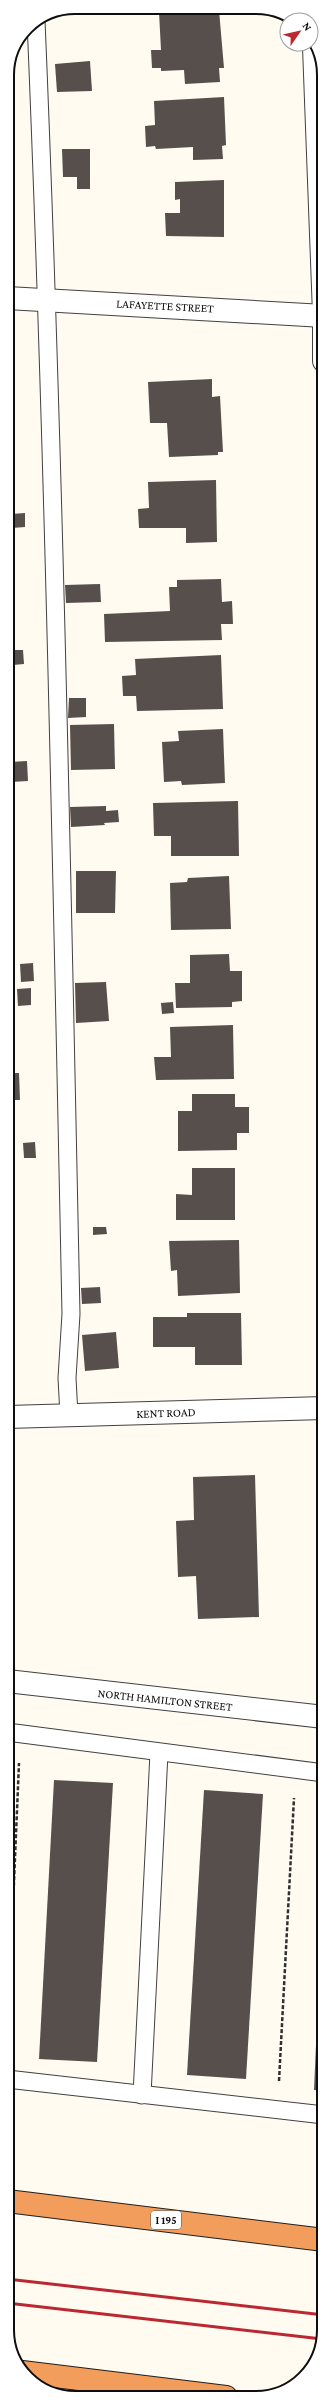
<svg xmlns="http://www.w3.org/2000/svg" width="331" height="2405" font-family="'Crimson Pro',serif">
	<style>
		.building { fill: #574f4b }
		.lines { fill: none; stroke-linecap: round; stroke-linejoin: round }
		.service-casing { stroke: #414141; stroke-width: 19 }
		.minor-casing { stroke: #414141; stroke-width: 24 }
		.tertiary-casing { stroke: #414141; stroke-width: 24 }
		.motorway-casing { stroke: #1f1f1f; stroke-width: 24 }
		.path { stroke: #303030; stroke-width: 2.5; stroke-dasharray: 4 2; stroke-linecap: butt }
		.service { stroke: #fff; stroke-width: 17 }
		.minor { stroke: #fff; stroke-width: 22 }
		.tertiary { stroke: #fff; stroke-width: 22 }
		.motorway { stroke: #f29d5b; stroke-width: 22 }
		.rail { stroke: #bc2832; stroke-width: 3 }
		.labels { text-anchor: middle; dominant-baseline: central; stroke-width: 4; stroke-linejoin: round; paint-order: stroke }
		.shield { fill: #fff; stroke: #565656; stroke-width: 1 }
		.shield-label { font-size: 11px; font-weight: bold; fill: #0e0e0e }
		.street-label { font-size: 12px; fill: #0e0e0e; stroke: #fff }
		.rim { fill: none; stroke: #0e0e0e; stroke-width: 2 }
	</style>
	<rect width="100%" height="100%" fill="#fffbf0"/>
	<!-- building -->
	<g class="building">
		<path d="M219,10L224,68H219L220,82L185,84L184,70L161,71V68H152L151,50H161L159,12Z"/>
		<path d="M90,61L92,91L57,92L55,64Z"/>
		<path d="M224,97L226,145L222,146L223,159L193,160V147L156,149L155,146L146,147L145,126L155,125L154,101Z"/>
		<path d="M62,149H90V189H77V177H63Z"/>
		<rect x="7" y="152" width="7" height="10"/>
		<path d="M224,180V237L166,236L165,213H180V199L175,200V182Z"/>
		<path d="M212,379V397L220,396L223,452H218V455L169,457L167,423H150L148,382Z"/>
		<path d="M216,480L217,542L186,543V528H139L138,509L149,508L148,482Z"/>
		<path d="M25,513V527L12,528L11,514Z"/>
		<path d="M221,579L222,602L232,601L233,624H221L222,640L105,642L104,614L170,611L169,587H177V580Z"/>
		<path d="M100,584L101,602L66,603L65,585Z"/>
		<path d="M12,650H23L24,664L13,665Z"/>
		<path d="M221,655L223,709L137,711L136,696H123L122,676L136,675L135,659Z"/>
		<path d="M69,698H86V717L68,718Z"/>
		<path d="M114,724L115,769L71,770L70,725Z"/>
		<path d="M223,729L225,783L182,785L181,781L164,782L162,742L179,741L178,731Z"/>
		<path d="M27,761L28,781L11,782L10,762Z"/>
		<path d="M238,801L239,856H171V836H154L153,803Z"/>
		<path d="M106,806V811L118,810L119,822L104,823L105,825L71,827L70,807Z"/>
		<path d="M76,871H116L115,913H76Z"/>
		<path d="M229,876L231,929L171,930L170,883L187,882L188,878Z"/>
		<path d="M229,954L230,971H242V1001L232,1002V1007L176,1008L175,983H190V955Z"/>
		<path d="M33,963L34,981L21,982L20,964Z"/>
		<path d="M106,982L109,1021L76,1023L75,983Z"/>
		<path d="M31,988V1005L18,1006L17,989Z"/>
		<path d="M173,1002L174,1013L162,1014L161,1003Z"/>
		<path d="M233,1025L234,1079L156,1080L154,1057H171L170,1027Z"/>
		<path d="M7,1073H19L20,1100H7Z"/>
		<path d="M192,1094H235V1107H249V1133H237V1150L178,1151V1111H192Z"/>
		<path d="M35,1142L36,1158H24L23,1143Z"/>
		<path d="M192,1168H235V1220H176V1194L192,1195Z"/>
		<path d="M93,1227H106L107,1234L93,1235Z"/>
		<path d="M239,1240L240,1293L178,1296L177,1270L171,1271L169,1241Z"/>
		<path d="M100,1287L101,1303L82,1304L81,1288Z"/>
		<path d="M187,1313H241L242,1365H195V1347H153V1317H187Z"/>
		<path d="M14,1329V1341H8L7,1330Z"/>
		<path d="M116,1332L119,1368L85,1371L82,1335Z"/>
		<path d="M255,1475L259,1617L198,1619L196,1576L178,1577L176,1521L194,1520L193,1477Z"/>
		<path d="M54,1780L113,1783L97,2062L39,2059Z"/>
		<path d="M204,1790L263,1794L246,2079L187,2075Z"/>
		<path d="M323,1888H324V2091L314,2090Z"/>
	</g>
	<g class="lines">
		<!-- service casing -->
		<g class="service-casing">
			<g id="service">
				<path d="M36,20C54,451 62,882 71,1314L67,1378L69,1415"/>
				<path d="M7,1732L324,1773"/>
				<path d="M7,2079L324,2115"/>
				<path d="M142,2095L159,1753"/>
			</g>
		</g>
		<!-- minor casing -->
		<g class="minor-casing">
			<g id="minor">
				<path d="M314,47L324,314"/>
				<path d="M7,298L324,316"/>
				<path d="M324,323V361"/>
				<path d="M7,1417L324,1408"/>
			</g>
		</g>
		<!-- tertiary casing -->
		<g class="tertiary-casing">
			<path id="tertiary" d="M7,1681L324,1717"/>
		</g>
		<!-- motorway casing -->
		<g class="motorway-casing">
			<g id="motorway">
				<path d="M7,2201L324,2240"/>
				<path d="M22,2372L226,2397"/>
			</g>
		</g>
		<!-- path -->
		<g class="path">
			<path d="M7,2048L19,1763"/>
			<path d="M279,2081L294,1798"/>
		</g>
		<!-- service -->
		<use href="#service" class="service"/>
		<!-- minor -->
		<use href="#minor" class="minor"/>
		<!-- tertiary -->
		<use href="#tertiary" class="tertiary"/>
		<!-- motorway -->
		<use href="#motorway" class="motorway"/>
		<!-- rail -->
		<g class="rail">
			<path d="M7,2279L324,2315"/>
			<path d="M7,2303L322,2339"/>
		</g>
	</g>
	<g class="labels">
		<!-- shield labels -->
		<rect class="shield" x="151" y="2211" width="30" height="18" rx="3"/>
		<g class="shield-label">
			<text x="166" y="2220">I 195</text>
		</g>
		<!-- street labels -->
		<g class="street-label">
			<text transform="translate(165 306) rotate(3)">LAFAYETTE STREET</text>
			<text transform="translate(166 1413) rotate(-2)">KENT ROAD</text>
			<text transform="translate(165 1700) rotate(6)">NORTH HAMILTON STREET</text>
		</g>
	</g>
	<!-- crop -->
	<path d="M0 0H331V2405H0ZM75 14H256A61 61 0 0 1 317 75V2330A61 61 0 0 1 256 2391H75A61 61 0 0 1 14 2330V75A61 61 0 0 1 75 14Z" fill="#fff" fill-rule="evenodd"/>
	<path class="rim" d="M75 14H256A61 61 0 0 1 317 75V2330A61 61 0 0 1 256 2391H75A61 61 0 0 1 14 2330V75A61 61 0 0 1 75 14Z"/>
	<!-- north arrow -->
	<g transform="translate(299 32) rotate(56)"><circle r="19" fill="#ffffff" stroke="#9f9f9f"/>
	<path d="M0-3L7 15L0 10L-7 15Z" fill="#bc2832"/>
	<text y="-6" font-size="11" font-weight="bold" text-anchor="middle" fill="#0e0e0e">N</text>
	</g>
</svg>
